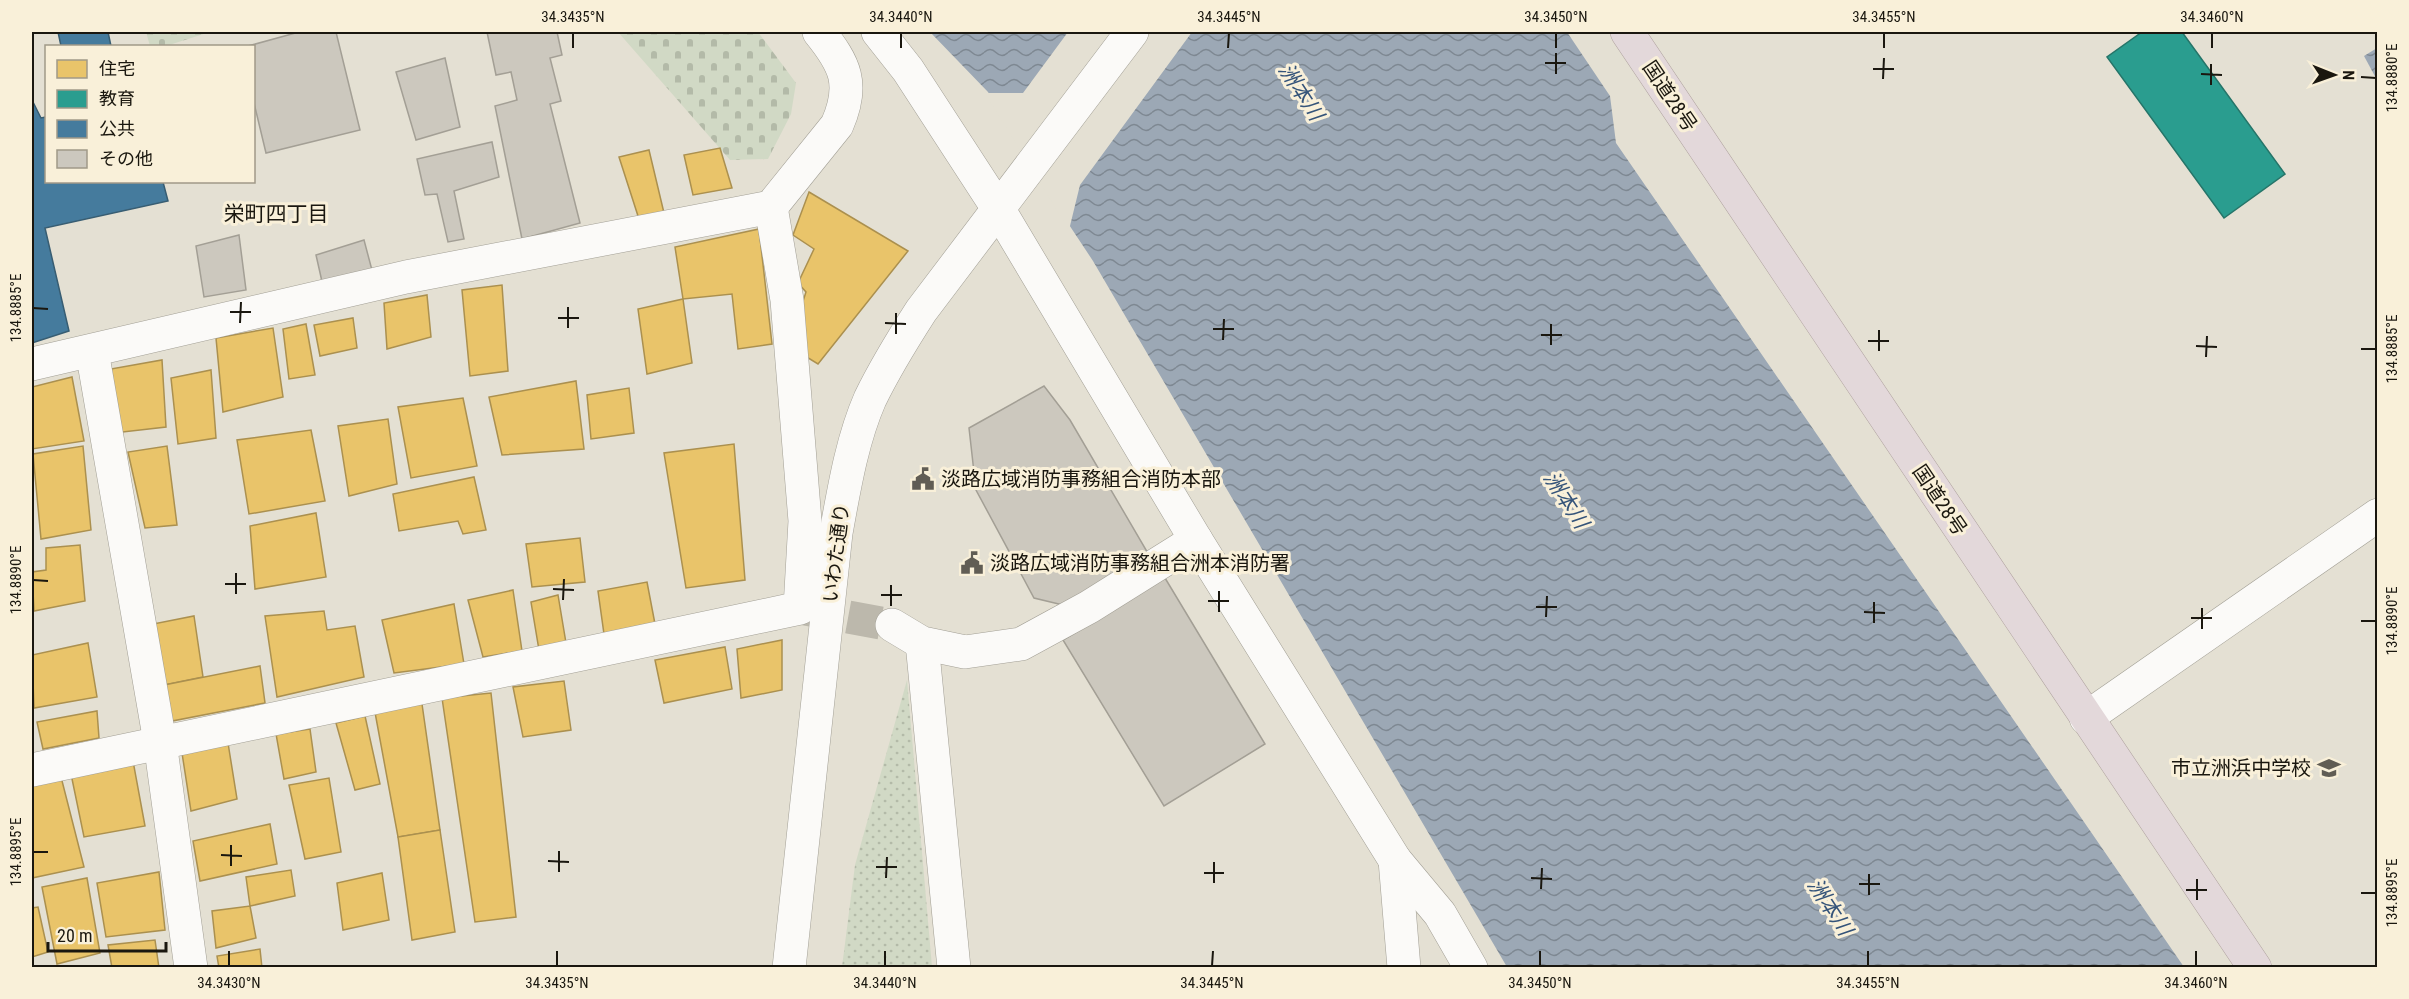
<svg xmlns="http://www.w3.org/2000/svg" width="2409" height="999" font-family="'Roboto Condensed','Noto Sans JP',sans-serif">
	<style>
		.grass { fill: url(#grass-dots) }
		.cemetery { fill: url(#cemetery-stones) }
		.water { fill: url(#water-waves) }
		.pier { fill: #e4e0d3 }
		.homes { fill: #e9c46a; stroke: #ab904f; stroke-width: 1.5 }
		.schools { fill: #2a9d8f; stroke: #257569; stroke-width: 1.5 }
		.public { fill: #457b9d; stroke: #385d72; stroke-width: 1.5 }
		.building { fill: #ccc8be; stroke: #a39f95; stroke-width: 1.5 }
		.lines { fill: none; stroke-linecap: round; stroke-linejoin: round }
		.minor-tunnel { stroke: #bcb8ac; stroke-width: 33; stroke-dasharray: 33 16; stroke-linecap: butt }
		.minor-casing { stroke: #a29f95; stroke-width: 34 }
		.highway-casing { stroke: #aea19e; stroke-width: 34 }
		.minor { stroke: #fbfaf8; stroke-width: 33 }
		.highway { stroke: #e3d8da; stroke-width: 33 }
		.ticks { fill: none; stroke: #1a170f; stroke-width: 2 }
		.labels { text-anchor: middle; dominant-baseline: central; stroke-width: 6; stroke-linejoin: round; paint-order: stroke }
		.street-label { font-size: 20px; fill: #1a170f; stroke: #f9f0d9 }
		.poi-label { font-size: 20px; fill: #1a170f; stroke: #f9f0d9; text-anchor: start }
		.water-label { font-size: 21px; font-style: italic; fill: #345379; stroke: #f9f0d9 }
		.neighbourhood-label { font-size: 21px; fill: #1a170f; stroke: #f9f0d9 }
		.neatline { fill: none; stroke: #1a170f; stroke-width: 2 }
		.ticks-label { font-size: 15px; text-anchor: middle; fill: #1a170f }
	</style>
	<defs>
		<pattern id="grass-dots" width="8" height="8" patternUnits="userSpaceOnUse" patternTransform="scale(1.5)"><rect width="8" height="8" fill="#d1d9c5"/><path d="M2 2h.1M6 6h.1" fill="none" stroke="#b3baa8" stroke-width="1.8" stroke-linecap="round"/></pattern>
		<pattern id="cemetery-stones" width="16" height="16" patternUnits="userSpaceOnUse" patternTransform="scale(1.5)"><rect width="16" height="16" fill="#d1d9c5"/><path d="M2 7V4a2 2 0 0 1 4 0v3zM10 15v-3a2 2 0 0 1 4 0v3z" fill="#b3baa8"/></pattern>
		<pattern id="water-waves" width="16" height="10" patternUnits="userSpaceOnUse" patternTransform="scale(1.5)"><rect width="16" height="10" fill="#9ca8b5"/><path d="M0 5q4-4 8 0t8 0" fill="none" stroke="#7e8892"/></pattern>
	</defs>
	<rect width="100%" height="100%" fill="#e4e0d3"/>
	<!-- grass -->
	<path class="grass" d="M907,680L932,967H842L855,865Z"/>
	<!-- cemetery -->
	<g class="cemetery">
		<path d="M146,32H210L166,46H150Z"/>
		<path d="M618,32H758L796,83L791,114L768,159L730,160Z"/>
	</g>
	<!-- water -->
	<g class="water">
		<path d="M930,32H1567L1610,96L1616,143L2184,967H1507L1093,261L1052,199L988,92Z"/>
		<path d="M2377,48V80L2364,56Z"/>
	</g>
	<!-- pier -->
	<path class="pier" d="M1068,32H1192L1080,185L1069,230L985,93H1023Z"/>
	<!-- homes -->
	<g class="homes">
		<path d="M720,148L732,188L693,195L684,155Z"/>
		<path d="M649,150L664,213L639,219L619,157Z"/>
		<path d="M809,192L908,251L818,364L805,356L798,317L806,292L798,283L814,249L793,235Z"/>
		<path d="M759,229L772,344L738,349L732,294L683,299L675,247Z"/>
		<path d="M502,285L508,371L470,376L462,290Z"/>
		<path d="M427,295L431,337L387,349L384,303Z"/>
		<path d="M683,299L692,363L647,374L638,309Z"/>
		<path d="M353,318L357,348L320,356L314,325Z"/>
		<path d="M306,324L315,375L289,379L283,329Z"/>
		<path d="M273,328L283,397L223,412L216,338Z"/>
		<path d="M162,360L166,427L114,433L105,370Z"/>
		<path d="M211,370L216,438L178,444L171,378Z"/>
		<path d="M72,377L84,441L32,449V387Z"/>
		<path d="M576,381L584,449L502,455L489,397Z"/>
		<path d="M629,388L634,433L591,439L587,395Z"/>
		<path d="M463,398L477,466L411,478L398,407Z"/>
		<path d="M388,419L397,484L349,496L338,426Z"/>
		<path d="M311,430L325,501L249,514L237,440Z"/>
		<path d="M734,444L745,580L686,588L664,453Z"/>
		<path d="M83,446L91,530L41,539L33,454Z"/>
		<path d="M167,446L177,525L145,528L128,452Z"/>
		<path d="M474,477L486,530L463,534L458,521L399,531L393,494Z"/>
		<path d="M316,513L326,577L255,589L250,526Z"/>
		<path d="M580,538L585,582L532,587L526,544Z"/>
		<path d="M80,545L85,601L34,611L32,572L46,570V548Z"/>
		<path d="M647,582L655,624L604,634L598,591Z"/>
		<path d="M513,590L522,651L483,657L468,600Z"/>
		<path d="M558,595L566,643L539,650L531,602Z"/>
		<path d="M454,604L464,664L394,673L382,620Z"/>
		<path d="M324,611L327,630L355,626L364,677L277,697L265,616Z"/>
		<path d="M194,616L203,677L164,685L153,624Z"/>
		<path d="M782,640V690L741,698L737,649Z"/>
		<path d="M88,643L97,697L34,708L32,655Z"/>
		<path d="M725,647L732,689L664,703L655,660Z"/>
		<path d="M260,666L265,703L172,721L164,685Z"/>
		<path d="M564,681L571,730L523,737L513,687Z"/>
		<path d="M491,693L516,917L475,922L442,698Z"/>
		<path d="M421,697L440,830L398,837L374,707Z"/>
		<path d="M97,711L99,738L43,749L37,722Z"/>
		<path d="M365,716L380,784L355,790L336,723Z"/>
		<path d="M310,729L316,772L284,779L276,734Z"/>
		<path d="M228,743L237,799L191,811L182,753Z"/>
		<path d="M133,761L145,826L84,837L71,774Z"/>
		<path d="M60,773L84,867L32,878V781Z"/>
		<path d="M329,778L341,852L305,859L289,785Z"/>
		<path d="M270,824L277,864L200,881L193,841Z"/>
		<path d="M440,830L455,932L412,940L398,837Z"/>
		<path d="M291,870L295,896L250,906L246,877Z"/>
		<path d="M159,872L165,930L106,937L97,883Z"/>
		<path d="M382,873L389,920L343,930L337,883Z"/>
		<path d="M87,878L100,953L57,964L42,887Z"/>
		<path d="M250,906L256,938L216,948L212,911Z"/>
		<path d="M38,907L48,952L32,957V908Z"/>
		<path d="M155,940L159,968H112L108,945Z"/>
		<path d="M260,949L262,968H219L217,956Z"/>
	</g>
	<!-- schools -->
	<path class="schools" d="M2142,32H2182L2285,174L2224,218L2107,57Z"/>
	<!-- public -->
	<g class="public">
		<path d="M58,32H108L111,46H61Z"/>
		<path d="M32,100L41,118L46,117V182H163L168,201L45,228L69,331L32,343Z"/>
	</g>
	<!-- building -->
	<g class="building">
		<path d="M299,32H336L360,130L266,153L254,103V46H248Z"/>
		<path d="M487,32H557L562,55L550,58L561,101L550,104L580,223L522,239L495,106L517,100L511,72L496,75Z"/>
		<path d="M445,58L460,127L416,140L396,72Z"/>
		<path d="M492,142L499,177L454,191L464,239L448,242L437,194L425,195L417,159Z"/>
		<path d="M239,235L246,290L204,297L196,246Z"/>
		<path d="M364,240L373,274L323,286L316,255Z"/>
		<path d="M1044,386L1070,420L1149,555L1067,606L1034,598L976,490L969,428Z"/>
		<path d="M1165,578L1265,744L1164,806L1063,640Z"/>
	</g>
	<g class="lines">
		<!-- minor-tunnel -->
		<path class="minor-tunnel" d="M800,608L892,625"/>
		<!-- minor casing -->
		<g class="minor-casing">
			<g id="minor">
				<path d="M878,32L908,70L999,210L1196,540L1395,860L1440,914L1471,968"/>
				<path d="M92,351L160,742L191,968"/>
				<path d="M32,364L406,277L771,207L837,125C855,84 845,64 819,32"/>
				<path d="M892,625L922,643L965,652L1021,644L1089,607L1196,540"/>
				<path d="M922,643L954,968"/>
				<path d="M2086,718L2378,515"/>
				<path d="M32,770L800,608L805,521L787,300L771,207"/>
				<path d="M1395,860L1404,968"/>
				<path d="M789,968L836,533C844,489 852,440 870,399C885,368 903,339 921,311L1132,32"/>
			</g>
		</g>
		<!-- highway casing -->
		<g class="highway-casing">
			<path id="highway" d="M1627,32L2255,968"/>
		</g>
		<!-- minor -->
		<use href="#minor" class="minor"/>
		<!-- highway -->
		<use href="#highway" class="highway"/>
	</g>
	<!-- ticks -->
	<path class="ticks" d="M573,48V33M901,48V33M1228,48L1229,33M1556,48V33M1884,48V33M2212,48V33M1545,63H1566M1873,69H1894M1556,74V53M2201,74L2222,75M2361,77L2376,78M1883,79L1884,58M2211,85V64M33,308L48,309M230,312H251M558,318H579M240,323L241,302M885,323L906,324M568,328V307M1213,329H1234M896,334V313M1541,335H1562M1223,340L1224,319M1868,341H1889M1551,345V324M2196,346L2217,347M2361,349H2376M1879,351V330M2206,357L2207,336M33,580L48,581M225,584H246M553,589L574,590M236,594V573M881,595H902M563,600L564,579M1208,601H1229M891,606V585M1536,607H1557M1219,612V591M1864,612L1885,613M1546,617L1547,596M2191,618H2212M2361,621H2376M1874,623V602M2202,629V608M33,852H48M221,855L242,856M548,861L569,862M231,866V845M876,867H897M559,872V851M1204,873H1224M886,878L887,857M1531,878L1552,879M1214,883V862M1859,884H1880M1541,889L1542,868M2186,890H2207M2361,893H2376M1869,895V874M2197,900V879M229,966V951M557,966V951M885,966V951M1212,966L1213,951M1540,966V951M1868,966V951M2196,966V951"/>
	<!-- icons -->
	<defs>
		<g id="civic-bare" transform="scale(1.8)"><path d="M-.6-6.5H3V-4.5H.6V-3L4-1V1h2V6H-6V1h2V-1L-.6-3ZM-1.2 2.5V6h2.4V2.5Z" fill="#615d54" stroke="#f9f0d9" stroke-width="2.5" paint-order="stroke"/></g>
		<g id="school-bare" transform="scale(1.8)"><path d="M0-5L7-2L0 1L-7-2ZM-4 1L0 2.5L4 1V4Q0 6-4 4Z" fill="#615d54" stroke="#f9f0d9" stroke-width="2.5" paint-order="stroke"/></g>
	</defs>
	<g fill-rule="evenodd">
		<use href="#civic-bare" x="923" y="479"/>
		<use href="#civic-bare" x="972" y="563"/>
		<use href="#school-bare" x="2329" y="768"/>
	</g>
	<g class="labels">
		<!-- street labels -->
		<g class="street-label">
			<text transform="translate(1670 96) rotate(56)">国道28号</text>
			<text transform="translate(1940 500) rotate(56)">国道28号</text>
			<text transform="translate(836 553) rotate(-83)">いわた通り</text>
		</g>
		<!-- poi labels -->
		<g class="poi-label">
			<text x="941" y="479">淡路広域消防事務組合消防本部</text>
			<text x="990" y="563">淡路広域消防事務組合洲本消防署</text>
			<text x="2311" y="768" text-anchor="end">市立洲浜中学校</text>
		</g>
		<!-- water labels -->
		<g class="water-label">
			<text transform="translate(1301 92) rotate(57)">洲本川</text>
			<text transform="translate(1566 500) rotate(57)">洲本川</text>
			<text transform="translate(1830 907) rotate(57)">洲本川</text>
		</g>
		<!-- neighbourhood labels -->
		<g class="neighbourhood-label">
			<text x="276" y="214">栄町四丁目</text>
		</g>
	</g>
	<!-- border -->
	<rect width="2409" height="999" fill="none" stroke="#f9f0d9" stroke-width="66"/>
	<!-- legend -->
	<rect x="45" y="45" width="210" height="138" fill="#f9f0d9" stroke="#a09988" stroke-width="1.5"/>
	<rect x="57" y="60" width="30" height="18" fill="#e9c46a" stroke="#a09988" stroke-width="1.5"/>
	<text x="99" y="75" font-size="18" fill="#1a170f">住宅</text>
	<rect x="57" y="90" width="30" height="18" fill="#2a9d8f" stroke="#a09988" stroke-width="1.5"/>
	<text x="99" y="105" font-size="18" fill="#1a170f">教育</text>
	<rect x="57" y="120" width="30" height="18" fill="#457b9d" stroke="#a09988" stroke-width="1.5"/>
	<text x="99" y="135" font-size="18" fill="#1a170f">公共</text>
	<rect x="57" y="150" width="30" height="18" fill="#ccc8be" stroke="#a09988" stroke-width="1.5"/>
	<text x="99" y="165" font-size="18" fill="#1a170f">その他</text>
	<!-- north arrow -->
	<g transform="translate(2334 75) rotate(91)" stroke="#f9f0d9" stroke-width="4.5" paint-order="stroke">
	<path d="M0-4.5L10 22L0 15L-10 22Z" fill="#1a170f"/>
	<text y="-9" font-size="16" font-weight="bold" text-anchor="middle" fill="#1a170f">N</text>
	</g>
	<!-- scale -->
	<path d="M48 942v9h118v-9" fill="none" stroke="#1a170f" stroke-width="3"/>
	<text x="57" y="942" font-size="18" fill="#1a170f" stroke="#f9f0d9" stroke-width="4.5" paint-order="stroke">20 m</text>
	<rect x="33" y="33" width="2343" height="933" class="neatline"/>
	<g class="ticks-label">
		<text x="573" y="22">34.3435°N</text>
		<text x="901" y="22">34.3440°N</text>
		<text x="1229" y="22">34.3445°N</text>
		<text x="1556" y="22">34.3450°N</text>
		<text x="1884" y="22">34.3455°N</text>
		<text x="2212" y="22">34.3460°N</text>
		<text transform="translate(2392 78) rotate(-90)" y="5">134.8880°E</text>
		<text transform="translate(16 308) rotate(-90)" y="5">134.8885°E</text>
		<text transform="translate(2392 349) rotate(-90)" y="5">134.8885°E</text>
		<text transform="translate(16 580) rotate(-90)" y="5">134.8890°E</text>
		<text transform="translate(2392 621) rotate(-90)" y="5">134.8890°E</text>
		<text transform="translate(16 852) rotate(-90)" y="5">134.8895°E</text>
		<text transform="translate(2392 893) rotate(-90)" y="5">134.8895°E</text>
		<text x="229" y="988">34.3430°N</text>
		<text x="557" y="988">34.3435°N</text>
		<text x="885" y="988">34.3440°N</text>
		<text x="1212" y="988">34.3445°N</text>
		<text x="1540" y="988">34.3450°N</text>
		<text x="1868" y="988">34.3455°N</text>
		<text x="2196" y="988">34.3460°N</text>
	</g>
</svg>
